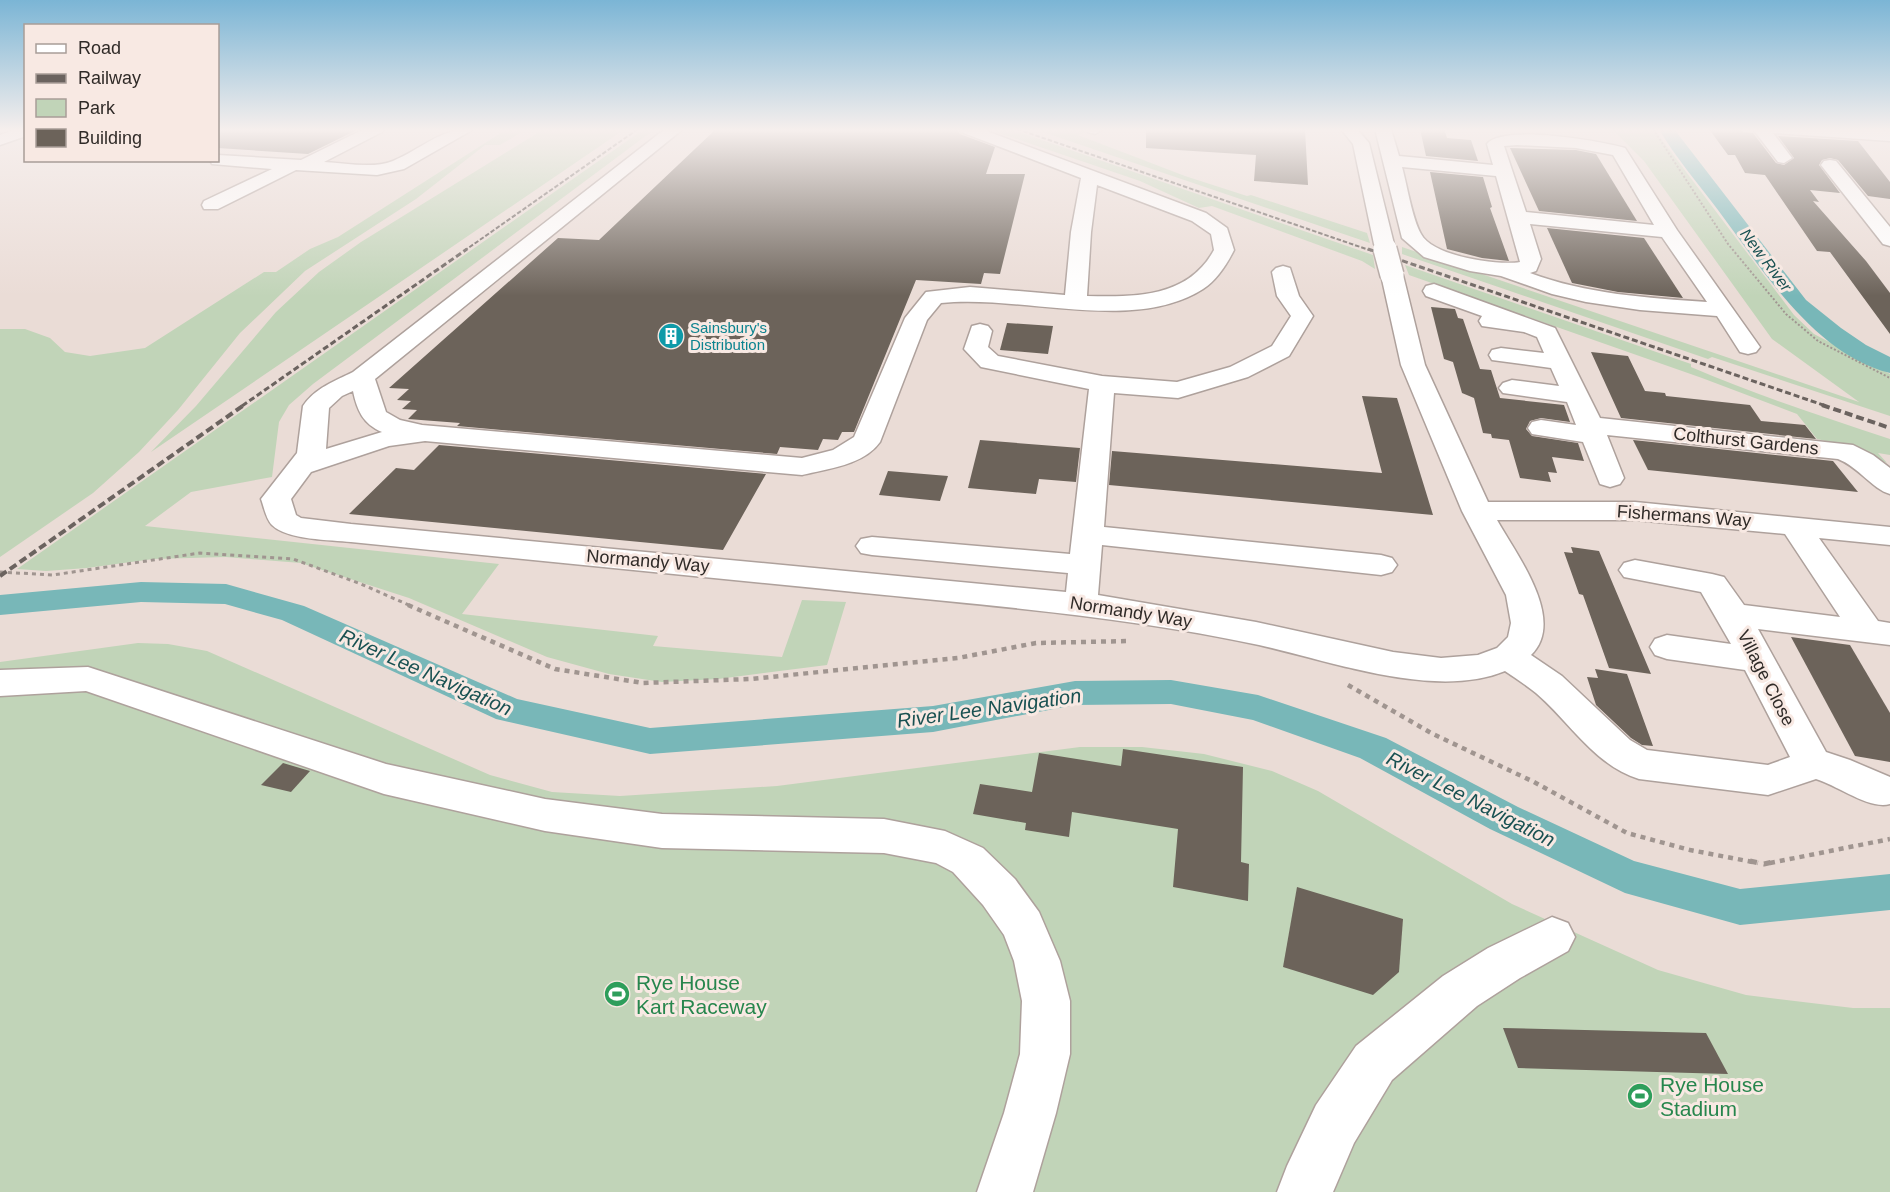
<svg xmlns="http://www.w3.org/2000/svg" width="1890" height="1192" font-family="Helvetica,sans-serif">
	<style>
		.green { fill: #c1d4b8 }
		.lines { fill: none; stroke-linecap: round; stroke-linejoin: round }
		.canal { fill: #78b7b8; fill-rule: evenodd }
		.building { fill: #6c635a }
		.minor-casing { stroke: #aea19c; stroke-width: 3 }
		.path-far3 { stroke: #a09590; stroke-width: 2; stroke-dasharray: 2 2; stroke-linecap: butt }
		.path-far2 { stroke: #a09590; stroke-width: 3; stroke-dasharray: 4 4; stroke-linecap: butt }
		.path-far1 { stroke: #a09590; stroke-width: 4.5; stroke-dasharray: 5 5; stroke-linecap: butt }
		.path { stroke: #a09590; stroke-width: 5; stroke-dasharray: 7 7; stroke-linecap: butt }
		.minor { fill: #fff; fill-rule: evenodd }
		.rail-far2 { stroke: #6b635f; stroke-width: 2; stroke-dasharray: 4.5 2; stroke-linecap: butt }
		.rail-far1 { stroke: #6b635f; stroke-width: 3; stroke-dasharray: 6 3; stroke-linecap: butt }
		.rail { stroke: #6b635f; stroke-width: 4; stroke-dasharray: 8 4; stroke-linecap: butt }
		.minor-bridge-far1-casing { stroke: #aea19c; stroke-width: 20; stroke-linecap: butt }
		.minor-bridge-casing { stroke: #aea19c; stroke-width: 26; stroke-linecap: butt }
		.minor-bridge-far1 { stroke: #fff; stroke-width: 18 }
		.minor-bridge { stroke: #fff; stroke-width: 23 }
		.labels { text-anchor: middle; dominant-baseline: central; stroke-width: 6; stroke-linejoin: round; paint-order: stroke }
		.far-culture-label { font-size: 15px; fill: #0d838f; stroke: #f8e9e3; text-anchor: start }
		.far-water-label { font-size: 16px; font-style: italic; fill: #195152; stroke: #f8e9e3 }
		.street-label { font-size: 18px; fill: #302b28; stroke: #f8e9e3 }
		.water-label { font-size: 20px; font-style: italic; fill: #195152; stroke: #f8e9e3 }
		.near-leisure-label { font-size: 21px; fill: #27864d; stroke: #f8e9e3; text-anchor: start }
	</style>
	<rect width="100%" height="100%" fill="#eadcd6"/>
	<!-- green -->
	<g class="green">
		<path d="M507,129H527L500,145H485L416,199L305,271L240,333L178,410L139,452L93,493L0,557V329H25L50,338L65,352L90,356L145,348L264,272H276L310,249L338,237Z"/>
		<path d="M544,129H625L151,452L196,406L276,312L319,272L361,242Z"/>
		<path d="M644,129H655L313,384L289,405L279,422L272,477L191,492L145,526L499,564L462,614L658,636L653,646L782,657L802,600L846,602L827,665L718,679L662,682L609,674L547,657L409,598L301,563L226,557L153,559L87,568L46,571L17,569Z"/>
		<path d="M987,129H1010L1373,255L1375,269L1362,261L1212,206L1199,208L1140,181Z"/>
		<path d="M1034,129H1082L1090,131L1078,135L1185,176L1247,196L1251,195L1367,233L1370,243Z"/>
		<path d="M1612,129H1656V132L1794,315L1814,334L1890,374V416L1712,357L1708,359L1402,254V247L1859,402L1772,339L1644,161Z"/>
		<path d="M1405,265L1691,364V367C1756,395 1823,417 1890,439V455L1878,453L1887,463L1853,447L1817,439L1797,414L1702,378L1409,275Z"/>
		<path d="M138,643L168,644L207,651L490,775L552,792L620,796L777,786L1080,747H1142L1204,754L1272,771L1318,791L1512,904L1658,970L1746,995L1853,1008H1890V1192H0V662Z"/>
	</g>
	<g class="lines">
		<!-- canal -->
		<g class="canal">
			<path d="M1659,129H1674L1806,300L1841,328L1866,345L1890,357V373C1814,354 1762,269 1718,210C1698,183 1675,157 1659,129Z"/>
			<path d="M141,582L226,584L304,606L517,699L650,728L933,706L1075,681L1171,680L1258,695L1386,738L1518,807L1634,861L1740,889L1890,874V910L1740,925L1625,893L1490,829L1360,758L1253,720L1171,704L1075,705L933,732L650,754L496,719L282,620L225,604L141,602L0,615V595Z"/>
		</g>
	</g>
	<!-- building -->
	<g class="building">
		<path d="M218,129H359L308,154L218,148Z"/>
		<path d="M716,129H956L960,134L995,147L986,174H1025L1000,274L984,273L981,284L916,280L854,432H842L838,440L823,439L818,450L780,447L777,454L457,426L460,423L408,419L417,410L402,409L411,401L397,400L409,389L389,388L558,238L599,240Z"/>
		<path d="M1146,129H1305L1308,185L1254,181L1256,155L1146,148Z"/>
		<path d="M1420,129H1444L1447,138L1471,140L1478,161L1426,156Z"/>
		<path d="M1709,129H1741L1743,132L1753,133L1776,163L1784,165L1794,158L1778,136L1858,141L1890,182V199L1868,196L1838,160L1830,158L1822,160L1819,165L1840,193L1810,190L1819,202L1813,201L1866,261L1890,293V334L1830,252L1817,251L1765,175L1745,173L1735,155H1728Z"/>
		<path d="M1510,148L1576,150L1596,154L1637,221L1539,211Z"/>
		<path d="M1430,172L1483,177L1492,207L1490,208L1509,261L1482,258L1447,249Z"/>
		<path d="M1547,228L1644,238L1683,298L1618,292L1572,283Z"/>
		<path d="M1431,307L1455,309L1458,318L1463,319L1480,369L1491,370L1500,398L1564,405L1570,422L1541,418L1530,421L1526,429L1532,436L1578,443L1584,461L1552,457L1557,473L1548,472L1551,482L1520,478L1509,440L1492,438L1491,434L1483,433L1474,398L1462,393L1453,362L1444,359Z"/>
		<path d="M1007,323L1053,326L1048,354L1000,350Z"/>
		<path d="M1591,352L1628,356L1645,391L1665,393L1666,396L1750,405L1761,421L1805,425L1816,439L1621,418Z"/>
		<path d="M1362,396L1397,398L1433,515L1109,485L1112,451L1382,473Z"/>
		<path d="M980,440L1080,448L1076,482L1039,479L1036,494L968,488Z"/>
		<path d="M1633,440L1833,461L1858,492L1648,470Z"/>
		<path d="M439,445L766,474L723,550L349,514L396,468L414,470Z"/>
		<path d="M888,471L948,476L940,501L879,495Z"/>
		<path d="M1571,547L1599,551L1651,674L1609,668L1583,595L1579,594L1564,552L1573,553Z"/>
		<path d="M1791,637L1850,645L1890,713V762L1855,756Z"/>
		<path d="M1595,669L1627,674L1653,746L1642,745L1631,738L1596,705L1587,677L1598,678Z"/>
		<path d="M1123,749L1243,767L1241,862L1249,864L1248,901L1173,887L1178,829L1072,812L1069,837L1025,830L1026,823L973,814L980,784L1032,792L1039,753L1121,766Z"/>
		<path d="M283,763L310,771L291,792L261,785Z"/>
		<path d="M1297,887L1403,919L1399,972L1373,995L1283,967Z"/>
		<path d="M1503,1028L1706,1033L1728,1074L1518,1068Z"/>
	</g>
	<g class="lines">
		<!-- minor casing -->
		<g class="minor-casing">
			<g id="minor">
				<path d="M17,129H26V136L0,145V135Z"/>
				<path d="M364,129H384L382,132L324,162C346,163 373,169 393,161C422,149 442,127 474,129L404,169L377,175L296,170L218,209H204L202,205L204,201L272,169L212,164L210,160H218V155L301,160Z"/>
				<path d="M665,129H683L375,379L386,412L400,420L422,425L802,458L833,450L854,437L905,318L926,292L970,287L1065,295L1071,232L1081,178L961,132L959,129H981L1206,213L1227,228L1234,250C1227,264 1217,280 1203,289C1133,334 1020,294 941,303L927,320L880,442C864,465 827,469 802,475L425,441L389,446L311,472L291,499L296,515L301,518L351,524L1066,592L1068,573L872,555L861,553L856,546L861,539L872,537L1070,554L1089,389L981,367L964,349L972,326L980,324L988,326L992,331L988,347L998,356L1102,376L1177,382L1230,367L1272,346L1291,316L1277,296L1272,272L1276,268L1283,266L1290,268L1299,296L1313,316L1289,356L1248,377L1178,398L1114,393L1104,527L1381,555L1392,558L1397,565L1392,572L1381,575L1102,545L1098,595L1256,622L1393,652L1441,658L1478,655L1497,648L1508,637L1511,623L1506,595L1462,511L1401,365L1381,275L1385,271L1392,269L1399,271L1403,275L1425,365L1488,502H1635L1890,527V545L1819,538L1878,621L1890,623V645L1758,629L1826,752L1850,760L1890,777V804C1869,810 1837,785 1816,779L1768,795L1639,779C1594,765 1570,722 1536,693C1526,685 1515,678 1505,671C1436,700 1330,661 1259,645C1129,617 996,606 864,593C693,576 522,559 351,542C331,540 287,540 272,525C266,519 264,507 261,499L297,453L303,406C315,388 335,381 353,372ZM1097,185L1192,221L1211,234L1214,250C1188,298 1135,297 1087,296L1091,232ZM353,391C357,410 363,424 382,432L326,449L329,408L342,396ZM1497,520H1635L1785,534L1840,617L1744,605L1724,577L1712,574L1635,560L1624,563L1619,570L1624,577L1701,592L1731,644L1667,635L1655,639L1650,647L1655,655L1667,659L1745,670L1790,757L1768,765L1647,750L1630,740L1562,676L1531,655C1567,620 1516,554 1497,520Z"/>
				<path d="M1086,129H1103L1095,134L1088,132Z"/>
				<path d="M1341,129H1357L1369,143L1394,244L1391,248H1377L1374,244L1353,144Z"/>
				<path d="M1375,129H1391L1399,156L1493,165L1487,144C1503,124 1601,141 1625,148L1677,230L1760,347L1756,352L1748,354L1740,352L1717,316L1640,310L1586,302L1552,294L1501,276L1470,271L1424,257L1402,238ZM1517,145L1576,148L1613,155L1654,225L1526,212L1504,146ZM1402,167L1496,176L1520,262C1497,266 1432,256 1421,234C1412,218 1407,185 1402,167ZM1530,224L1662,237L1707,302C1648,298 1586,294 1530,273L1536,271L1541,259Z"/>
				<path d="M1753,129H1849L1890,131V141L1773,133L1792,158L1784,163L1778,162Z"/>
				<path d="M1830,160L1836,161L1890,227V246L1883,244L1821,165L1824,161Z"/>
				<path d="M1434,284L1555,328L1600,418L1853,445L1873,455L1890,468V494C1872,489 1859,467 1838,459L1607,435L1624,478L1620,484L1610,487L1600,484L1583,442L1532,434L1528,428L1532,422L1541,420L1576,425L1567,402L1503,393L1499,388L1503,383L1512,380L1559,386L1551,368L1492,360L1489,355L1492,350L1501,348L1544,353L1537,337L1524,332L1482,326L1479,321L1482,316L1426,296L1423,291L1426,286Z"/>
				<path d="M88,667L386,764L545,799L662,814L884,819L945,831L983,848L1015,879L1039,912L1060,961L1070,1001V1054L1056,1113L1033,1192H977L1004,1113L1020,1054L1022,1001L1014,961L1004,935L983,905L953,872L936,863L884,853L662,848L545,831L384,794L86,691L0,696V670Z"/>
				<path d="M1552,917L1568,923L1575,937L1568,951L1520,978L1477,1006L1392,1080L1354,1143L1333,1192H1277L1287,1166L1316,1105L1356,1046L1443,976L1488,948Z"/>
			</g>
		</g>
		<!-- path-far3 -->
		<path class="path-far3" d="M1653,129L1728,244L1786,314L1818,341L1890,378"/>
		<!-- path-far2 -->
		<path class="path-far2" d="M0,572L53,575L200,553L293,559L361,584L411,606"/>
		<!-- path-far1 -->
		<g class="path-far1">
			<path d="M408,605L555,669L643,683L750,679L958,658L1036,643L1129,641"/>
			<path d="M1348,685L1431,733L1534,782L1627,833L1690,850L1758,863"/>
			<path d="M1770,863L1890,839"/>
		</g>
		<!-- path -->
		<path class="path" d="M1750,861L1764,864L1777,861"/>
		<!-- minor -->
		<use href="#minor" class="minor"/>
		<!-- rail-far2 -->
		<g class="rail-far2">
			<path d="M1017,129L1372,251"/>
			<path d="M464,251L638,129"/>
		</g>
		<!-- rail-far1 -->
		<g class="rail-far1">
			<path d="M1368,249L1826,406"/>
			<path d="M242,406L467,249"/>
		</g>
		<!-- rail -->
		<g class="rail">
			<path d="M1822,405L1890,428"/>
			<path d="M0,576L244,405"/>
		</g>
		<!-- minor-bridge-far1 casing -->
		<g class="minor-bridge-far1-casing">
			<path id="minor-bridge-far1" d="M1384,244L1386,251"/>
		</g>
		<!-- minor-bridge casing -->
		<g class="minor-bridge-casing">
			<path id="minor-bridge" d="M1385,249L1392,275"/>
		</g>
		<!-- minor-bridge-far1 -->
		<use href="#minor-bridge-far1" class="minor-bridge-far1"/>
		<!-- minor-bridge -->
		<use href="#minor-bridge" class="minor-bridge"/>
	</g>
	<!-- sky -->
	<linearGradient id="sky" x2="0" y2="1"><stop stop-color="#7bb5d5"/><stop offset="0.44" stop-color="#f6efed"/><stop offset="1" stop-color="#f6efed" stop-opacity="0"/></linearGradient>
	<rect width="1890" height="296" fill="url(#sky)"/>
	<!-- icons -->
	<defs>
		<g id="building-disc" transform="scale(1.35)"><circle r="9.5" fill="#0f9aa8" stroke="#f8e9e3"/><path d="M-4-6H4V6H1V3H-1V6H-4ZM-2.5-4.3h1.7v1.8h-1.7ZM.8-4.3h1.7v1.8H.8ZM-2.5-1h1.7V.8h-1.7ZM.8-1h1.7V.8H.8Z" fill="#fff"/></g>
		<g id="stadium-disc" transform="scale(1.35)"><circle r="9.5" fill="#2e9e5b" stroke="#f8e9e3"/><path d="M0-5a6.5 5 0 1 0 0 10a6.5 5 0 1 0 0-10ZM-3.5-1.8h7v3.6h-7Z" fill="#fff"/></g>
	</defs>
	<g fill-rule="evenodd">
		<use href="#building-disc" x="671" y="336"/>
		<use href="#stadium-disc" x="617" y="994"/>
		<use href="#stadium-disc" x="1640" y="1096"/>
	</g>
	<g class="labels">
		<!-- far-culture labels -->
		<g class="far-culture-label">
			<text x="690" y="327">Sainsbury's<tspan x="690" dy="17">Distribution</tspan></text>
		</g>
		<!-- far-water labels -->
		<g class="far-water-label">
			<text transform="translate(1766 260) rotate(53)">New River</text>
		</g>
		<!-- street labels -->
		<g class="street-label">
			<text transform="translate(1746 441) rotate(6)">Colthurst Gardens</text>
			<text transform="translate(1684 516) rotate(4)">Fishermans Way</text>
			<text transform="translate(648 561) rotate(5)">Normandy Way</text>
			<text transform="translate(1131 612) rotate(9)">Normandy Way</text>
			<text transform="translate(1766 678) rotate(63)">Village Close</text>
		</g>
		<!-- water labels -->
		<g class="water-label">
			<text transform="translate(426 672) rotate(24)">River Lee Navigation</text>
			<text transform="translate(989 708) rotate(-8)">River Lee Navigation</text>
			<text transform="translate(1471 799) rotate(27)">River Lee Navigation</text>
		</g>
		<!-- near-leisure labels -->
		<g class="near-leisure-label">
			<text x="636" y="982">Rye House<tspan x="636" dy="24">Kart Raceway</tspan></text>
			<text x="1660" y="1084">Rye House<tspan x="1660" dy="24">Stadium</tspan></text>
		</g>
	</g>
	<!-- legend -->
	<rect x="24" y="24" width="195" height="138" fill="#f8e9e3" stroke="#a89d98" stroke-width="1.5"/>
	<rect x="36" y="44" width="30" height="9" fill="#ffffff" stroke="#a89d98" stroke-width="1.5"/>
	<text x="78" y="54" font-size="18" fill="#302b28">Road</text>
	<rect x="36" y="74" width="30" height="9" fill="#6b635f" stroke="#a89d98" stroke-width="1.5"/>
	<text x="78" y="84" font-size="18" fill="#302b28">Railway</text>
	<rect x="36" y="99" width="30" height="18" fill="#c1d4b8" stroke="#a89d98" stroke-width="1.5"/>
	<text x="78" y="114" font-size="18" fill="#302b28">Park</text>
	<rect x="36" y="129" width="30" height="18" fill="#6c635a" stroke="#a89d98" stroke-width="1.5"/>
	<text x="78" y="144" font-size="18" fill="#302b28">Building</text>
</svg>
